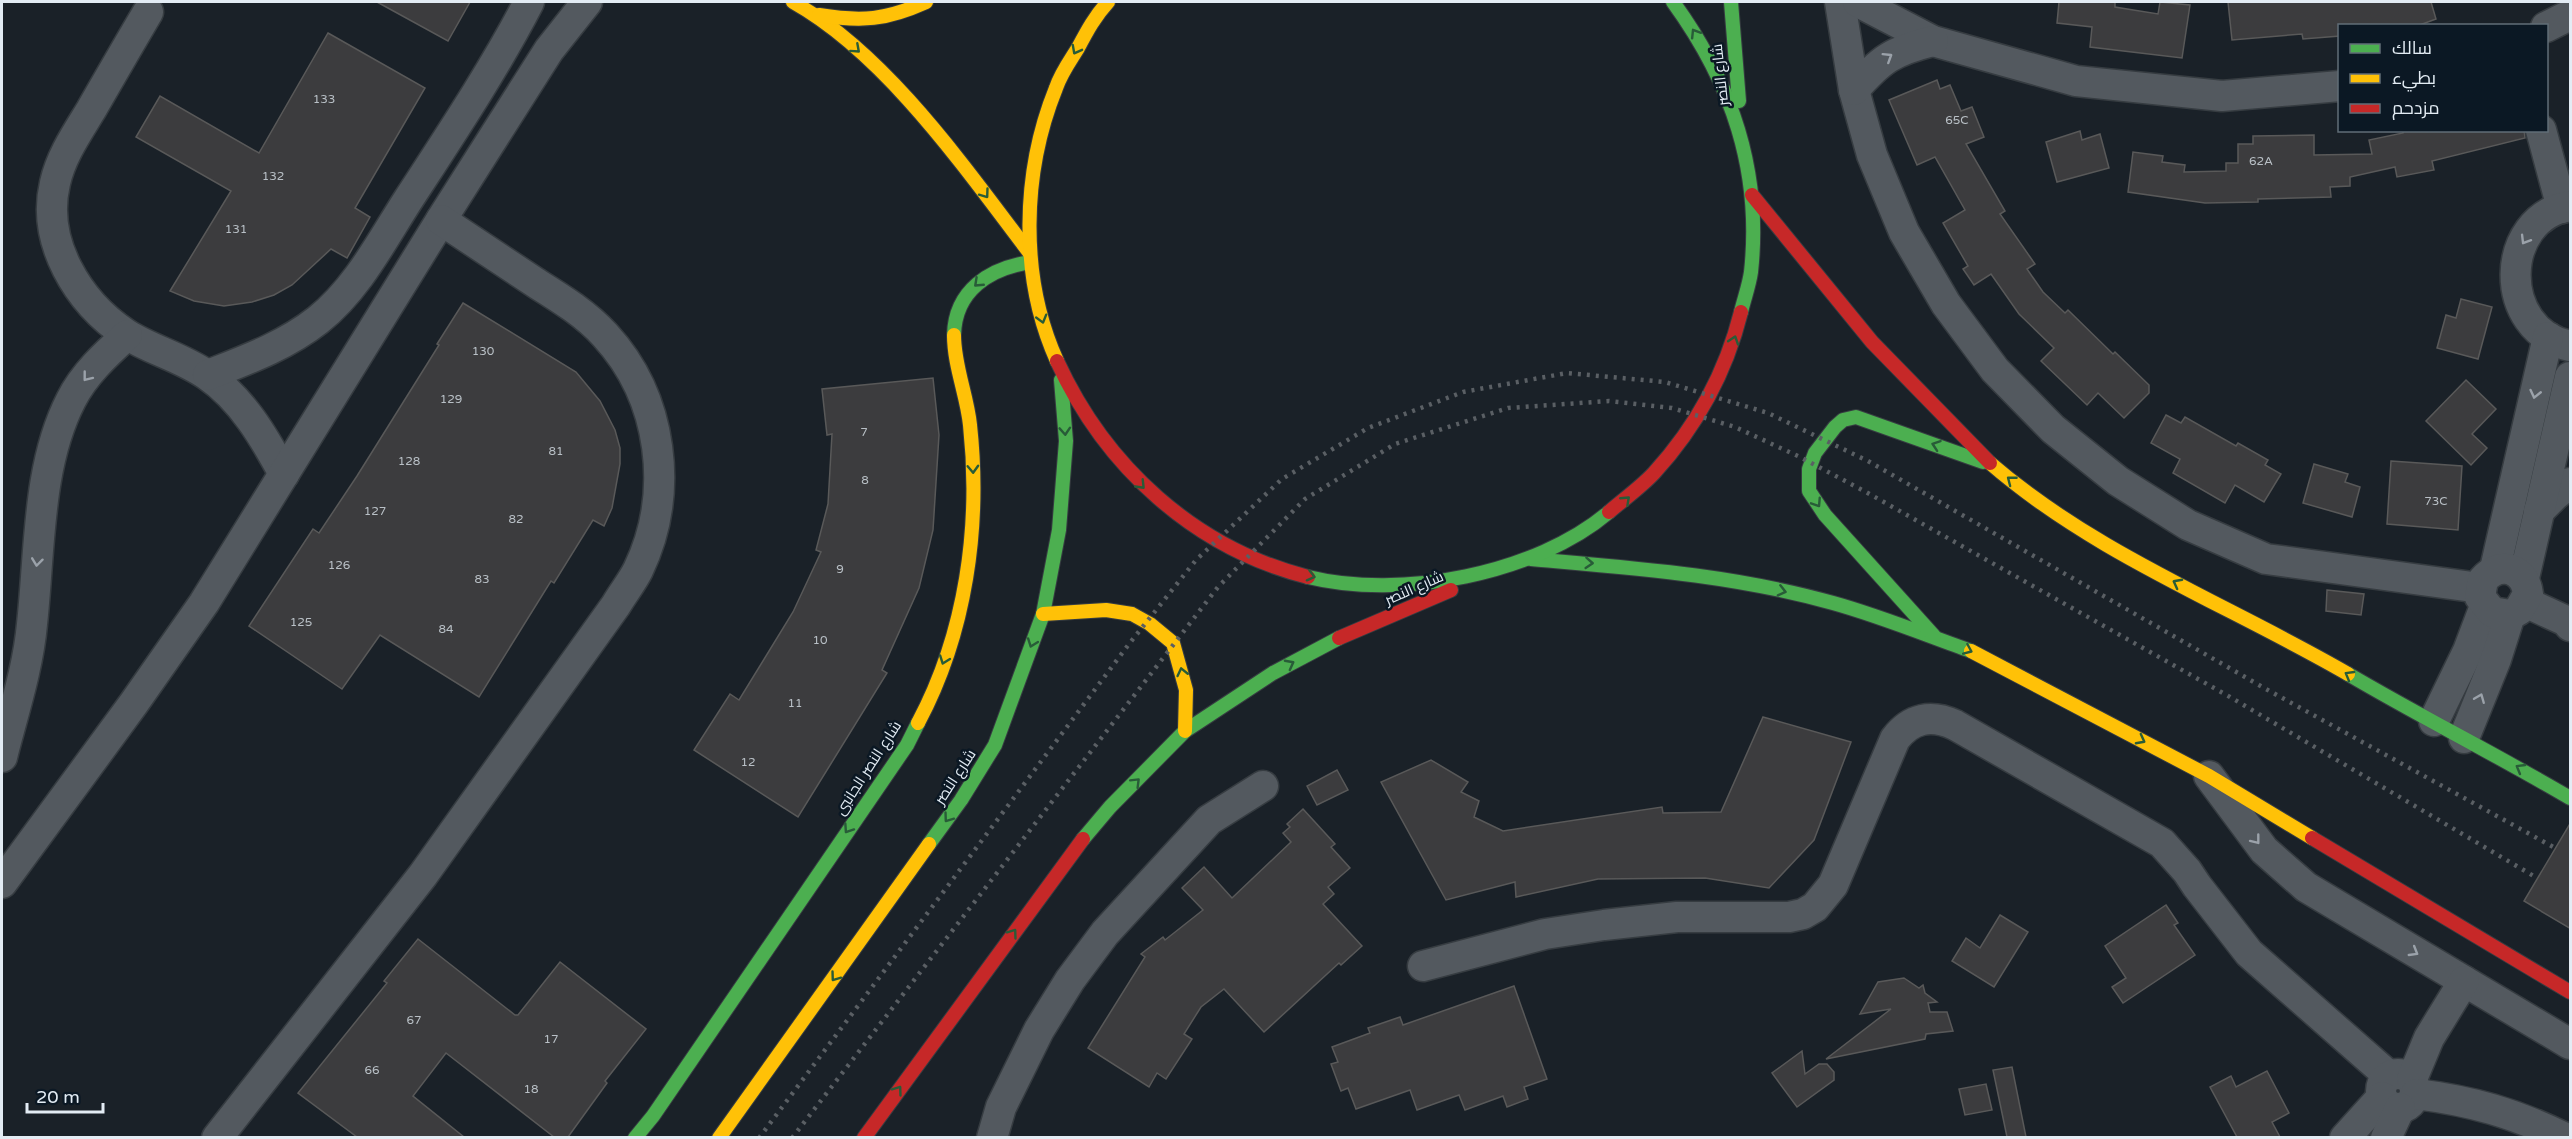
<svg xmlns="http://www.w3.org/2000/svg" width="2572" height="1139" font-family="'Varela Round',Cairo,sans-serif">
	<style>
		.building { fill: #3c3c3e; stroke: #595959; stroke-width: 1.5 }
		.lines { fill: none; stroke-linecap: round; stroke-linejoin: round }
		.street-casing { stroke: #363c41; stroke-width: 33 }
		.fast-casing { stroke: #363c41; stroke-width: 16 }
		.slow-casing { stroke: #363c41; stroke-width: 16 }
		.jam-casing { stroke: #363c41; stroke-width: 16 }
		.street { stroke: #53595f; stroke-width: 30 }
		.fast { stroke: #4caf50; stroke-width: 14 }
		.slow { stroke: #ffc107; stroke-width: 14 }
		.jam { stroke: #c62828; stroke-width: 14 }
		.rail { stroke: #5a5f64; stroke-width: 4.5; stroke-dasharray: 3 6; stroke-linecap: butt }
		.oneway { stroke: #285c38 }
		.oneway2 { stroke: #9ba2aa }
		.labels { text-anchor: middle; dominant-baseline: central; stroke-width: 5; stroke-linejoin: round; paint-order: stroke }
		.number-label { font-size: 12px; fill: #b9c0c6 }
		.street-label { font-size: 15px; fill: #e3ecf4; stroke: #0b1824 }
	</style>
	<rect width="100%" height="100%" fill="#1a2128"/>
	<!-- building -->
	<g class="building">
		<path d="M377,2H470L448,41Z"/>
		<path d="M2059,2H2115V7L2158,14L2160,2L2190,5L2182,58L2090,47L2092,27L2057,23Z"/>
		<path d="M2228,2H2431L2436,19L2417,26H2340V36L2303,39L2302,34L2232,40Z"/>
		<path d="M328,33L425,88L355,208L370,217L347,258L331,249L292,285L274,295L252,302L224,306L194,301L170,291L231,191L136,137L160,96L259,153Z"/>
		<path d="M1937,80L1940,89L1950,85L1961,111L1972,107L1984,137L1966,144L2005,211L2000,214L2035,264L2027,269L2043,292L2065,313L2068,310L2113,354L2115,352L2149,385V393L2124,418L2098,393L2087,405L2041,361L2054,348L2019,314L1991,274L1974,285L1963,269L1968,266L1943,223L1965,210L1935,157L1917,165L1889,100Z"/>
		<path d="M2403,130H2524L2525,138L2432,161L2434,170L2397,177L2395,167L2350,177V186L2330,187L2331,197L2258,199V202L2205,203L2128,192L2133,152L2163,156L2162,162L2185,165L2184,172L2226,171V163H2238V144H2253V136L2314,135V155L2372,154L2369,140L2403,133Z"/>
		<path d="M2080,131L2082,140L2100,134L2109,168L2057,182L2046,142Z"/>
		<path d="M2461,299L2492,307L2478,359L2437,348L2446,315L2456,318Z"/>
		<path d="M463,303L576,372L600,401L615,430L620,448V464L612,508L604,526L593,520L554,583L551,581L479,697L380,635L342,689L249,626L313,529L319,533L357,476L439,345L437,344Z"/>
		<path d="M933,378L939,435L933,530L919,588L882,670L887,673L798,817L694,750L730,694L739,700L793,612L821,552L816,550L828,504L832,434L827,435L822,389Z"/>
		<path d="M2466,380L2496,409L2472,434L2487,448L2471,465L2426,421Z"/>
		<path d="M2166,415L2181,423L2185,417L2236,446L2238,443L2268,460L2265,465L2281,474L2264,502L2235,485L2225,503L2173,473L2180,459L2151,443Z"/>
		<path d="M2391,461L2462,466L2458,530L2387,524Z"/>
		<path d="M2314,464L2348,474L2345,482L2360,487L2352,517L2303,503Z"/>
		<path d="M2327,590L2364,594L2361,615L2326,611Z"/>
		<path d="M1763,717L1851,742L1814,840L1769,888L1705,878L1598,879L1516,897L1515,882L1446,900L1381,782L1431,760L1468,782L1461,792L1479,801L1474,817L1503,831L1662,807L1663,813L1721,812Z"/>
		<path d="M1337,770L1348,790L1317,805L1307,786Z"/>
		<path d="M1303,809L1335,844L1331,847L1350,868L1328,887L1334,894L1323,904L1362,946L1341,965L1339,963L1264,1032L1224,989L1201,1007L1184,1034L1192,1039L1166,1079L1157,1073L1149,1087L1088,1048L1145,957L1141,954L1163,937L1165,940L1203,910L1182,888L1204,867L1232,898L1291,842L1283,833L1290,827L1287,824Z"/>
		<path d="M2571,822V929L2524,901Z"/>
		<path d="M2166,905L2178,923L2174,925L2195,955L2123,1003L2112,987L2126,978L2105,946Z"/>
		<path d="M2000,915L2028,932L1994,987L1952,961L1966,938L1980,948Z"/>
		<path d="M418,939L515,1015H518L560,962L646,1029L605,1081L607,1083L568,1137H554L446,1053L413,1096L464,1137H357L298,1093L387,983L384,981Z"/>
		<path d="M1904,978L1919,988L1923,985L1925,993L1937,1002L1928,1003L1930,1012H1947L1953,1031L1926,1034L1925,1039L1826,1059L1891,1009L1860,1014L1878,982Z"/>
		<path d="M1514,986L1547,1079L1524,1087L1528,1099L1507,1107L1503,1096L1465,1110L1459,1095L1417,1110L1410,1090L1356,1109L1348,1088L1341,1091L1331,1064L1338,1062L1332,1047L1370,1033L1368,1028L1400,1017L1403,1025Z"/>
		<path d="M1802,1051L1805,1074L1819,1064H1827L1834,1072V1080L1797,1107L1772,1073Z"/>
		<path d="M2012,1067L2026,1137H2007L1993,1070Z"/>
		<path d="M2267,1071L2289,1113L2272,1122L2280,1137H2237L2210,1087L2231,1076L2236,1087Z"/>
		<path d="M1986,1084L1992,1110L1965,1115L1959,1089Z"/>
	</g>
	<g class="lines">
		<!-- street casing -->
		<g class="street-casing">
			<g id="street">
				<path d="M1840,2L1854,90L1872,155L1904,232L1946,304L1995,370L2053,429L2118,481L2188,525L2266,559L2480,588"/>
				<path d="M1858,2L1933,41L2076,81L2222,96L2340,86"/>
				<path d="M148,12C129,44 110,77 91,110C77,133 61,156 55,183C41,242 78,302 126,334C151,350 181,357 207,375C242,399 264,437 284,474"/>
				<path d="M2546,27L2570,15"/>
				<path d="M1854,90C1881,59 1893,51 1933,41"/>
				<path d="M2541,130L2562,208"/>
				<path d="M2570,206C2499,217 2496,330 2570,346"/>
				<path d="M208,375C246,360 285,346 318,320C357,289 381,242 408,200C449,137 495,68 529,2"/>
				<path d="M2539,511L2555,495L2570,483"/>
				<path d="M2495,569L2548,337"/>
				<path d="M2524,578L2570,377"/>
				<path d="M2525,602L2566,621L2570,626"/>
				<path d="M2434,721L2468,651L2485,606"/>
				<path d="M2464,738L2496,659L2510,615L2519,610L2528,594C2525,568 2500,560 2483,580L2480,597L2492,612L2510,615"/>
				<path d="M2,757C13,713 28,669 32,624C40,551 37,466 71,400C84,374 106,354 127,335"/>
				<path d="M2209,776L2264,850L2306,887L2570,1044"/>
				<path d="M2,883L134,703L204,603L441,220L549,50L587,2"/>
				<path d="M1423,966L1545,934L1604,925L1677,917H1789L1803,914L1815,907L1833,885L1895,739C1911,718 1931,714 1955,725L2162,843L2187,871L2197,886L2249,953L2389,1076"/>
				<circle cx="2398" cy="1091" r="17"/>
				<path d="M2412,1079L2429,1038L2464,981"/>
				<path d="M2416,1094C2472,1101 2514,1113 2565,1138"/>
				<path d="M217,1138L423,875L616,605C623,593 632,582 638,570C675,493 663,398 605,335C586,314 560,298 536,283C504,262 473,241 441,220"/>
				<path d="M992,1138L1001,1107L1039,1030L1070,980L1105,933L1209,820L1263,786"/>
				<path d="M2345,1138L2382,1097"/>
				<path d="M2386,1138L2400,1108"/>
			</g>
		</g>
		<!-- fast casing -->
		<g class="fast-casing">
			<g id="fast">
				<path d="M1673,2C1732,83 1762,171 1751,272C1749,286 1744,299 1741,312"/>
				<path d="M1731,2L1739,101"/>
				<path d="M954,335C955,290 990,268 1031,262"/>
				<path d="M1531,559C1633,568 1734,575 1833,603C1880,616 1926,635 1971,651"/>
				<path d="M1308,577C1401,600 1536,574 1609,512"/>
				<path d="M1934,636L1825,515L1809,491V469L1815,453L1835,427L1843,420L1856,417L1983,462"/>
				<path d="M2348,674C2421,717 2497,755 2570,798"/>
				<path d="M1083,839L1110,807L1185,731L1273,673L1339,638"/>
				<path d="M929,844L961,800L995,745L1043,614L1059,530L1066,441L1061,380"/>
				<path d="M635,1138L653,1116L907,745L918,723"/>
			</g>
		</g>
		<!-- slow casing -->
		<g class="slow-casing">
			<g id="slow">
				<path d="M793,2C886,54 965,168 1029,252"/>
				<path d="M819,15C862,22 886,20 926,2"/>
				<path d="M1057,361C1019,277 1022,172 1056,88C1061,73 1070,61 1078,48C1087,31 1095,16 1108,2"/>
				<path d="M1990,463C2095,554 2229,605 2348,674"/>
				<path d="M1043,614L1106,610L1132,614L1150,624L1173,643L1186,690L1185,731"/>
				<path d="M1971,651L2209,776L2312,838"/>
				<path d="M918,723C966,633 981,526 970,425C967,395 954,366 954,335"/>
				<path d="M719,1138L929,844"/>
			</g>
		</g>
		<!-- jam casing -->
		<g class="jam-casing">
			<g id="jam">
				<path d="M1752,195L1872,342L1990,463"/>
				<path d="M1057,361C1105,466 1194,548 1308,577"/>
				<path d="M1609,512C1624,499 1641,487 1654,473C1696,427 1726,372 1741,312"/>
				<path d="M1339,638L1451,590"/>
				<path d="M2312,838L2570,992"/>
				<path d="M864,1138L1083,839"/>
			</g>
		</g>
		<!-- street -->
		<use href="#street" class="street"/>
		<!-- fast -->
		<use href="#fast" class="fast"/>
		<!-- slow -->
		<use href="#slow" class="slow"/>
		<!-- jam -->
		<use href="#jam" class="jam"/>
		<!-- rail -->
		<g class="rail">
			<path d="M759,1138L1129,644L1196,560L1282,479L1368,428L1463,392L1567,373L1665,382L1768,413L1868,461L2266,689L2555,848"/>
			<path d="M792,1138L1218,587L1305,499L1395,444L1508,408L1609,401L1672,408L1735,427L1798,456L1866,492L2230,697L2537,878"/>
		</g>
	</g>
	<!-- one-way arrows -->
	<defs><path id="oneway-chevron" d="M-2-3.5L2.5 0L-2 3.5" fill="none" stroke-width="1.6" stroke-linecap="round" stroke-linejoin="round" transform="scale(1.5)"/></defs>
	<g class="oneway">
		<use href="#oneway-chevron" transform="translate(1695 33) rotate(-122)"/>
		<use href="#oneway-chevron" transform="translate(856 49) rotate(42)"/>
		<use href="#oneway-chevron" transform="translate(1076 50) rotate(118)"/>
		<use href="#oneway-chevron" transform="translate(985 194) rotate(54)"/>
		<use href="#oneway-chevron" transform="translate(978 283) rotate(137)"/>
		<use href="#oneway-chevron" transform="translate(1042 319) rotate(74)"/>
		<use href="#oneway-chevron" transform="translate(1734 340) rotate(-72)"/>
		<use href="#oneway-chevron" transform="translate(1065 431) rotate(86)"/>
		<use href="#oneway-chevron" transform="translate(1936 445) rotate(-161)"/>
		<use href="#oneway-chevron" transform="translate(973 469) rotate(88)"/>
		<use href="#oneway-chevron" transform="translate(2011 480) rotate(-142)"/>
		<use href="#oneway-chevron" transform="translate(1141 485) rotate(46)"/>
		<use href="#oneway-chevron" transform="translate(1626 500) rotate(-43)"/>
		<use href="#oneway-chevron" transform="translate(1817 503) rotate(57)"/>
		<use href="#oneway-chevron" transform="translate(1589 563) rotate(4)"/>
		<use href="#oneway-chevron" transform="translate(1311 576) rotate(14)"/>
		<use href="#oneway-chevron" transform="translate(2177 583) rotate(-152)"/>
		<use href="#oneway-chevron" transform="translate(1782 591) rotate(14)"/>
		<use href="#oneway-chevron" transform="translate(1032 643) rotate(110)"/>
		<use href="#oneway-chevron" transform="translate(1968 650) rotate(23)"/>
		<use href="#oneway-chevron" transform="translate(944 660) rotate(110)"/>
		<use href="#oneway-chevron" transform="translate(1290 664) rotate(-28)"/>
		<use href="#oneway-chevron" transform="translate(1182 672) rotate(-103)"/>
		<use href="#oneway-chevron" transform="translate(2349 675) rotate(-150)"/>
		<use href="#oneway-chevron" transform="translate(2141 740) rotate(28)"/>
		<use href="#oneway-chevron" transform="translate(2520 768) rotate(-150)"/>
		<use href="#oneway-chevron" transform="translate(1136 782) rotate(-45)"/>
		<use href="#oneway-chevron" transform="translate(948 818) rotate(126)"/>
		<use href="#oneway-chevron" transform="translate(848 829) rotate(124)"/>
		<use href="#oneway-chevron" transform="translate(1013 933) rotate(-54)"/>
		<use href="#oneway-chevron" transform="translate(835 977) rotate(126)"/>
		<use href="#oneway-chevron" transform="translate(898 1090) rotate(-54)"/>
	</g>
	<g class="oneway2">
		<use href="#oneway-chevron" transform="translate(1888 57) rotate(-32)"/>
		<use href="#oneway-chevron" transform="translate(2525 240) rotate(121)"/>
		<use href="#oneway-chevron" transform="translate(87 377) rotate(128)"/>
		<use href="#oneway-chevron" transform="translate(2535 394) rotate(103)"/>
		<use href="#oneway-chevron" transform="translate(37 562) rotate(97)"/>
		<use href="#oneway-chevron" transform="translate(2480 698) rotate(-68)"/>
		<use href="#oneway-chevron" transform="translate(2256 840) rotate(52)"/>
		<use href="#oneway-chevron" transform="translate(2414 952) rotate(31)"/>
	</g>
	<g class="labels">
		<!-- number labels -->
		<g class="number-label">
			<text x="324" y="99">133</text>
			<text x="1957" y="120">65C</text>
			<text x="2261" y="161">62A</text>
			<text x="273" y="176">132</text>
			<text x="236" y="229">131</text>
			<text x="483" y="351">130</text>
			<text x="451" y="399">129</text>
			<text x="864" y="432">7</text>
			<text x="556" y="451">81</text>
			<text x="409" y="461">128</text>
			<text x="865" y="480">8</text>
			<text x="2436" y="501">73C</text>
			<text x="375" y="511">127</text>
			<text x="516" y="519">82</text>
			<text x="339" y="565">126</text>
			<text x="840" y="569">9</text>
			<text x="482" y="579">83</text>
			<text x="301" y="622">125</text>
			<text x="446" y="629">84</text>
			<text x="820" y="640">10</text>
			<text x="795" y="703">11</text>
			<text x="748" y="762">12</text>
			<text x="414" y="1020">67</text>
			<text x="551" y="1039">17</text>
			<text x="372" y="1070">66</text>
			<text x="531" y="1089">18</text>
		</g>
		<!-- street labels -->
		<g class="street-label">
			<text transform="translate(1720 75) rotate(-96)">شارع النصر</text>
			<text transform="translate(1414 588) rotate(-24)">شارع النصر</text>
			<text transform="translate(868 768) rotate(-57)">شارع النصر الجانبى</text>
			<text transform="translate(955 777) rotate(-57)">شارع النصر</text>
		</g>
	</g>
	<!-- border -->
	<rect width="2572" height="1139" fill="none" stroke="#e3ecf4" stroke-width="6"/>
	<!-- legend -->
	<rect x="2338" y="24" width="210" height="108" fill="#0b1824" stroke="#616d77" stroke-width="1.5"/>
	<rect x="2350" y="44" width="30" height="9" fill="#4caf50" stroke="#616d77" stroke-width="1.5"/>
	<text x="2392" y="54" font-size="18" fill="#e3ecf4">سالك</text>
	<rect x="2350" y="74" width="30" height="9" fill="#ffc107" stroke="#616d77" stroke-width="1.5"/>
	<text x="2392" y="84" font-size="18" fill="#e3ecf4">بطيء</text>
	<rect x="2350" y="104" width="30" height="9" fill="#c62828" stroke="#616d77" stroke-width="1.5"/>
	<text x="2392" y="114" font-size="18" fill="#e3ecf4">مزدحم</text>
	<!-- scale -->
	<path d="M27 1103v9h76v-9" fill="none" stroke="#e3ecf4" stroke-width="3"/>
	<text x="36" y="1103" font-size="18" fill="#e3ecf4" stroke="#0b1824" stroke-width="4.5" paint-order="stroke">20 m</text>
</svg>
